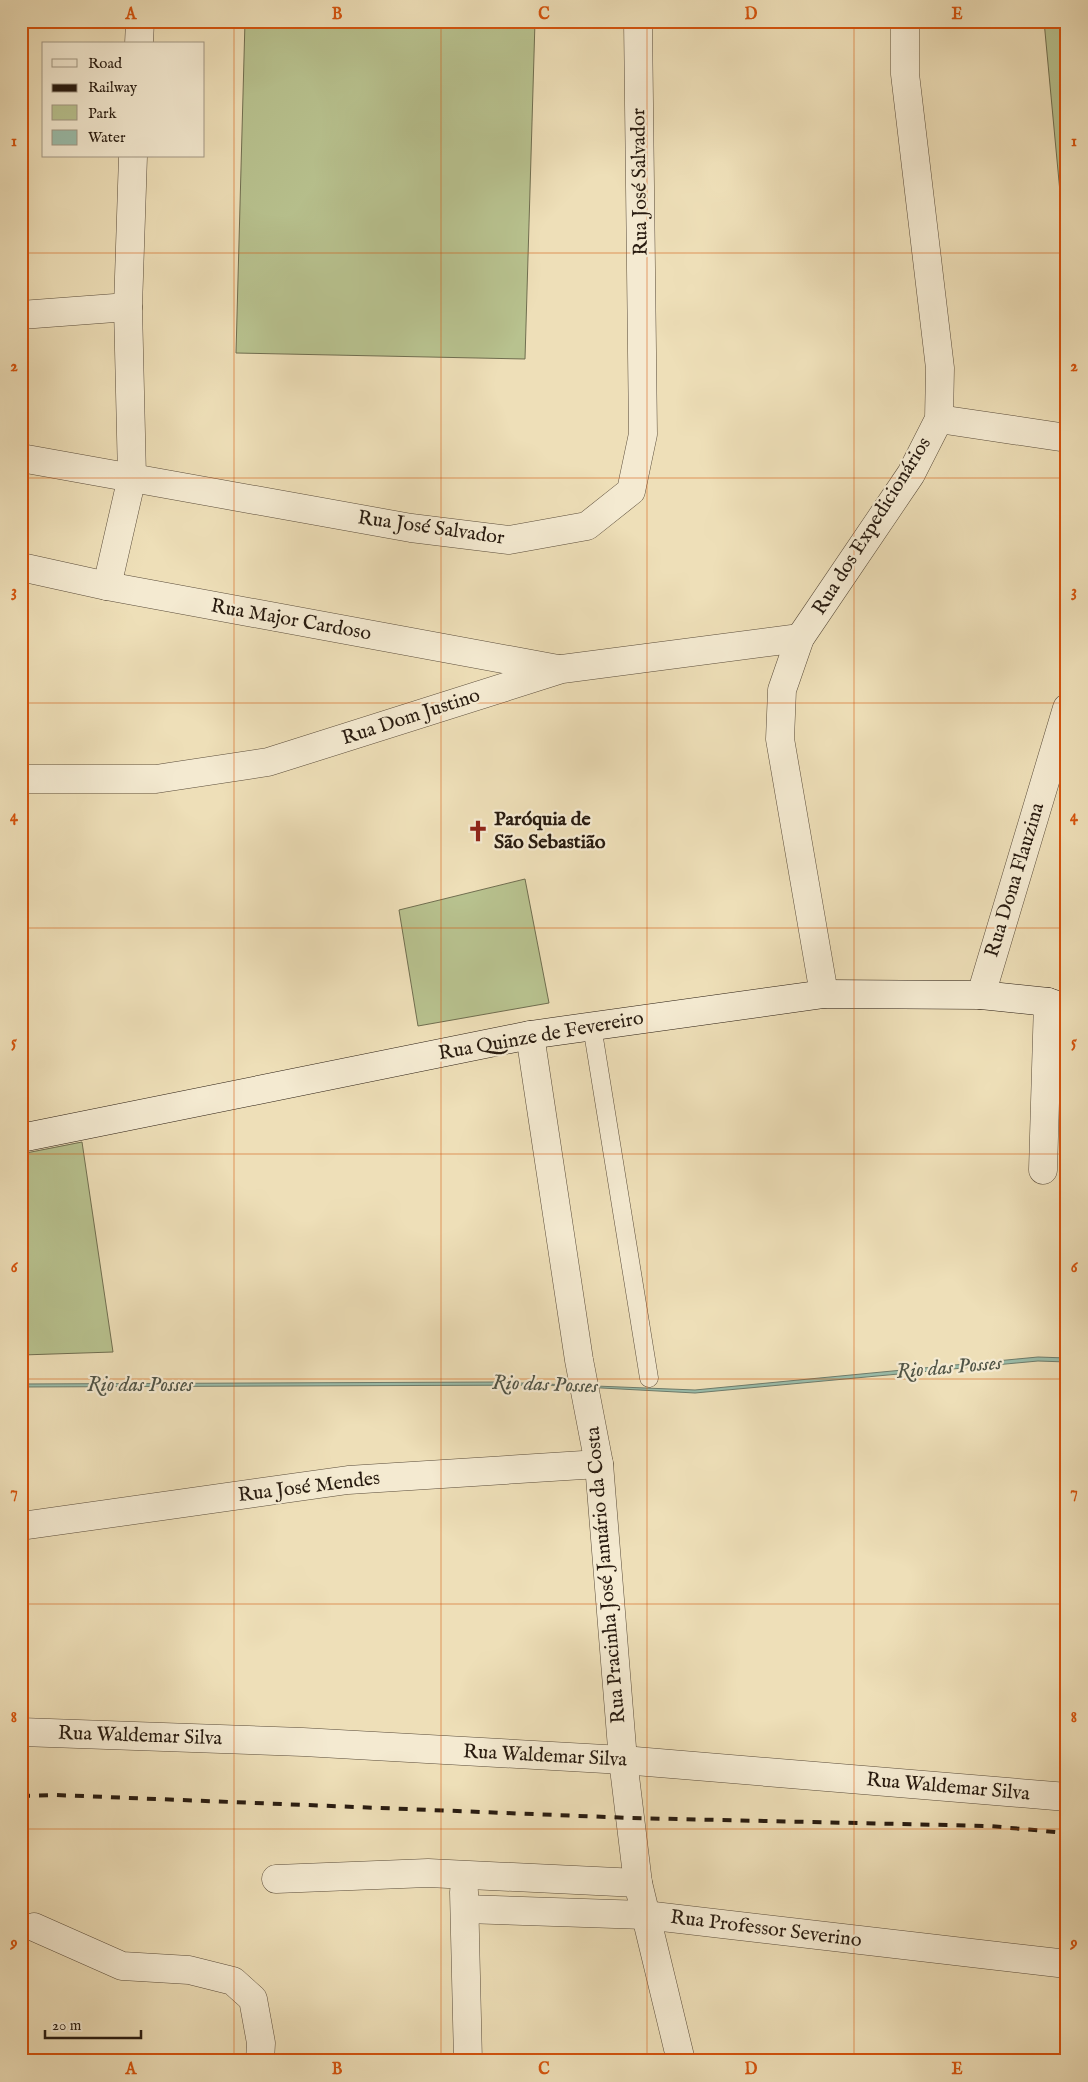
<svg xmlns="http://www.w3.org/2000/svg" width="1088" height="2082" font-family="'IM FELL English',serif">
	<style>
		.green { fill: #b8c28f; stroke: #706e50 }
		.water { fill: #9bbdaa; stroke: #6d7c6c }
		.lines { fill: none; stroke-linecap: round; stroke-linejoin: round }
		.lane-casing { stroke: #5a4c3a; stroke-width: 19 }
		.street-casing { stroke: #5a4c3a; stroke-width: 29 }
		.secondary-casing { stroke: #281b10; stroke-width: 29 }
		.lane { stroke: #f4ead1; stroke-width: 18 }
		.street { stroke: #f4ead1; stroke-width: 28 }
		.secondary { stroke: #f4ead1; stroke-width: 28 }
		.rail { stroke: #281b10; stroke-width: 4; stroke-dasharray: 9 9; stroke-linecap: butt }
		.grid { fill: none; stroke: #d5530c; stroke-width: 1; stroke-opacity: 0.55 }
		.labels { text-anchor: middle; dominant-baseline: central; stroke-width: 4.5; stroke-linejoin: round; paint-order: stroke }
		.street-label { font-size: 20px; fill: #281b10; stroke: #f4ead1 }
		.poi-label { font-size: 20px; font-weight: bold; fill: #281b10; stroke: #f4ead1; text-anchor: start }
		.water-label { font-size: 21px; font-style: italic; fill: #505446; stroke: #f4ead1 }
		.neatline { fill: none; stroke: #d5530c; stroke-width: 2 }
		.grid-label { font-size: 16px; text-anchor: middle; font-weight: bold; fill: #d5530c }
	</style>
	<rect width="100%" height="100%" fill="#eedfb8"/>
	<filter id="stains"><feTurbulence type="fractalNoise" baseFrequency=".004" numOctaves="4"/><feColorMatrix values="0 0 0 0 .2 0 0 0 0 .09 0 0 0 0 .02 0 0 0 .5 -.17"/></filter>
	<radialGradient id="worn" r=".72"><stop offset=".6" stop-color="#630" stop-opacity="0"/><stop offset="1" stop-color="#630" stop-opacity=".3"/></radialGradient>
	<!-- green -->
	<g class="green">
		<path d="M245,21H535L525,359L236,353Z"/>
		<path d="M1044,21H1067V267Z"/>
		<path d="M525,879L549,1003L418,1026L399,910Z"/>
		<path d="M82,1142L113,1352L22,1355L21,1154Z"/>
	</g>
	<!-- water -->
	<path class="water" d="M1038,1357L1067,1358V1362L1038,1361L695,1393L546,1385L21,1387V1384L496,1382L695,1390Z"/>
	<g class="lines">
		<!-- lane casing -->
		<g class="lane-casing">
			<path id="lane" d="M592,1026L649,1378"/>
		</g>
		<!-- street casing -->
		<g class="street-casing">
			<g id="street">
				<path d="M139,44L140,21"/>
				<path d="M21,315L128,307"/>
				<path d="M939,419L1067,438"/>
				<path d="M21,458L411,528L509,540L587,526L631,491L643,434L638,21"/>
				<path d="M21,567L107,586L558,669"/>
				<path d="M107,586L132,477L128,307L133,156"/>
				<path d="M21,779H156L268,762L562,669L800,638"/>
				<path d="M824,994L780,739L782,690L800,638L911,474L939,419L940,368L905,74V21"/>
				<path d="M981,995L1067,708"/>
				<path d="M530,1035L579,1360L599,1464L623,1760L638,1883L681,2061"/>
				<path d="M1043,1170L1048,1002"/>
				<path d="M21,1526L348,1480L599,1464"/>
				<path d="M21,1732L303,1742L623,1760L1067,1797"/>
				<path d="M276,1879L428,1873L638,1883"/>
				<path d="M464,1892L468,2061"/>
				<path d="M465,1909L645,1915L1067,1964"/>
				<path d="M34,1927L122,1966L189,1970L233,1981L253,1999L261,2043L260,2061"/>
			</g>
		</g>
		<!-- secondary casing -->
		<g class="secondary-casing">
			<path id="secondary" d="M21,1138L530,1035L824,994L981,995L1048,1002L1067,1008"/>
		</g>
		<!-- lane -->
		<use href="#lane" class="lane"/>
		<!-- street -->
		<use href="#street" class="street"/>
		<!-- secondary -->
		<use href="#secondary" class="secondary"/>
		<!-- rail -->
		<path class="rail" d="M21,1796L56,1795L631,1818L989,1826L1067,1833"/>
	</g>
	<!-- grid -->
	<path class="grid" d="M234,21V2061M441,21V2061M647,21V2061M854,21V2061M21,253H1067M21,478H1067M21,703H1067M21,928H1067M21,1154H1067M21,1379H1067M21,1604H1067M21,1829H1067"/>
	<!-- icons -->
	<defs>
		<g id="church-bare" transform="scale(1.725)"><path d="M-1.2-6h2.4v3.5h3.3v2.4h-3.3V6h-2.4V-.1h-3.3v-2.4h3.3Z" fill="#8f2418" stroke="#f4ead1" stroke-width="2.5" paint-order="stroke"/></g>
	</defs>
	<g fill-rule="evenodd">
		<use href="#church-bare" x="478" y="831"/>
	</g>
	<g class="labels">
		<!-- street labels -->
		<g class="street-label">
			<text transform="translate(640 182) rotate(-91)">Rua José Salvador</text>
			<text transform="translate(872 526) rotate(-58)">Rua dos Expedicionários</text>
			<text transform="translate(431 528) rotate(8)">Rua José Salvador</text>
			<text transform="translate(291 620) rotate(10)">Rua Major Cardoso</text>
			<text transform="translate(411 717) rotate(-18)">Rua Dom Justino</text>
			<text transform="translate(1015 880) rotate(-73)">Rua Dona Flauzina</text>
			<text transform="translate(541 1036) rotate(-10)">Rua Quinze de Fevereiro</text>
			<text transform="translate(309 1487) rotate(-7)">Rua José Mendes</text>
			<text transform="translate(606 1575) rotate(-95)">Rua Pracinha José Januário da Costa</text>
			<text transform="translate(140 1736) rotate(2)">Rua Waldemar Silva</text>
			<text transform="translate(545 1756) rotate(3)">Rua Waldemar Silva</text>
			<text transform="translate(948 1787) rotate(5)">Rua Waldemar Silva</text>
			<text transform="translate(766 1929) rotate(7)">Rua Professor Severino</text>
		</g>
		<!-- poi labels -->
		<g class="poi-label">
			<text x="494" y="819">Paróquia de<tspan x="494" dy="23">São Sebastião</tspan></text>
		</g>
		<!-- water labels -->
		<g class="water-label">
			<text transform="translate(949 1368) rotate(-5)">Rio das Posses</text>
			<text x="140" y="1385">Rio das Posses</text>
			<text transform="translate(545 1385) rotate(2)">Rio das Posses</text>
		</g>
	</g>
	<!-- margin -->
	<rect width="1088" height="2082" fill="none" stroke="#eedfb8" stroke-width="55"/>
	<!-- legend -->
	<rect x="42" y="42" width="162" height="115" fill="#f4ead1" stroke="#a29784"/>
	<rect x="52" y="59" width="25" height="8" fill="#f4ead1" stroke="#a29784"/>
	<text x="88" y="68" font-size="15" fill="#281b10">Road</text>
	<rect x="52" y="84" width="25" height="8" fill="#281b10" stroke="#a29784"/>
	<text x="88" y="92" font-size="15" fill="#281b10">Railway</text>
	<rect x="52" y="105" width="25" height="15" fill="#b8c28f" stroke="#a29784"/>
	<text x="88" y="118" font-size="15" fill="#281b10">Park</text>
	<rect x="52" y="130" width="25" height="15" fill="#9bbdaa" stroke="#a29784"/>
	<text x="88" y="142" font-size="15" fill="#281b10">Water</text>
	<!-- scale -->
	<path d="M45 2030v8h96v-8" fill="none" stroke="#281b10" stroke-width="2.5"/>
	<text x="52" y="2030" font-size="15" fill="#281b10" stroke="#f4ead1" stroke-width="4" paint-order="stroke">20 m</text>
	<rect x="28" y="28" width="1032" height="2026" class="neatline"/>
	<g class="grid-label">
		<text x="131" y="19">A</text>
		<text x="337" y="19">B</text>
		<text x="544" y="19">C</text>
		<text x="751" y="19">D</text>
		<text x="957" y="19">E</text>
		<text x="14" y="146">1</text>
		<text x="1074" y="146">1</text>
		<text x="14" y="371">2</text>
		<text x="1074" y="371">2</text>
		<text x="14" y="596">3</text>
		<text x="1074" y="596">3</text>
		<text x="14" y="821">4</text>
		<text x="1074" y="821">4</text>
		<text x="14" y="1047">5</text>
		<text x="1074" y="1047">5</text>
		<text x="14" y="1272">6</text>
		<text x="1074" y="1272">6</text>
		<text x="14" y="1497">7</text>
		<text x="1074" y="1497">7</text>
		<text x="14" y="1722">8</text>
		<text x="1074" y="1722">8</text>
		<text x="14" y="1948">9</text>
		<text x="1074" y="1948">9</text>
		<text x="131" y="2074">A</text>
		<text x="337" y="2074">B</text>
		<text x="544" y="2074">C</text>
		<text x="751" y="2074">D</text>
		<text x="957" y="2074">E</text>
	</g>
	<rect width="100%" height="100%" filter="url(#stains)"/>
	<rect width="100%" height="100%" fill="url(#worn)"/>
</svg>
